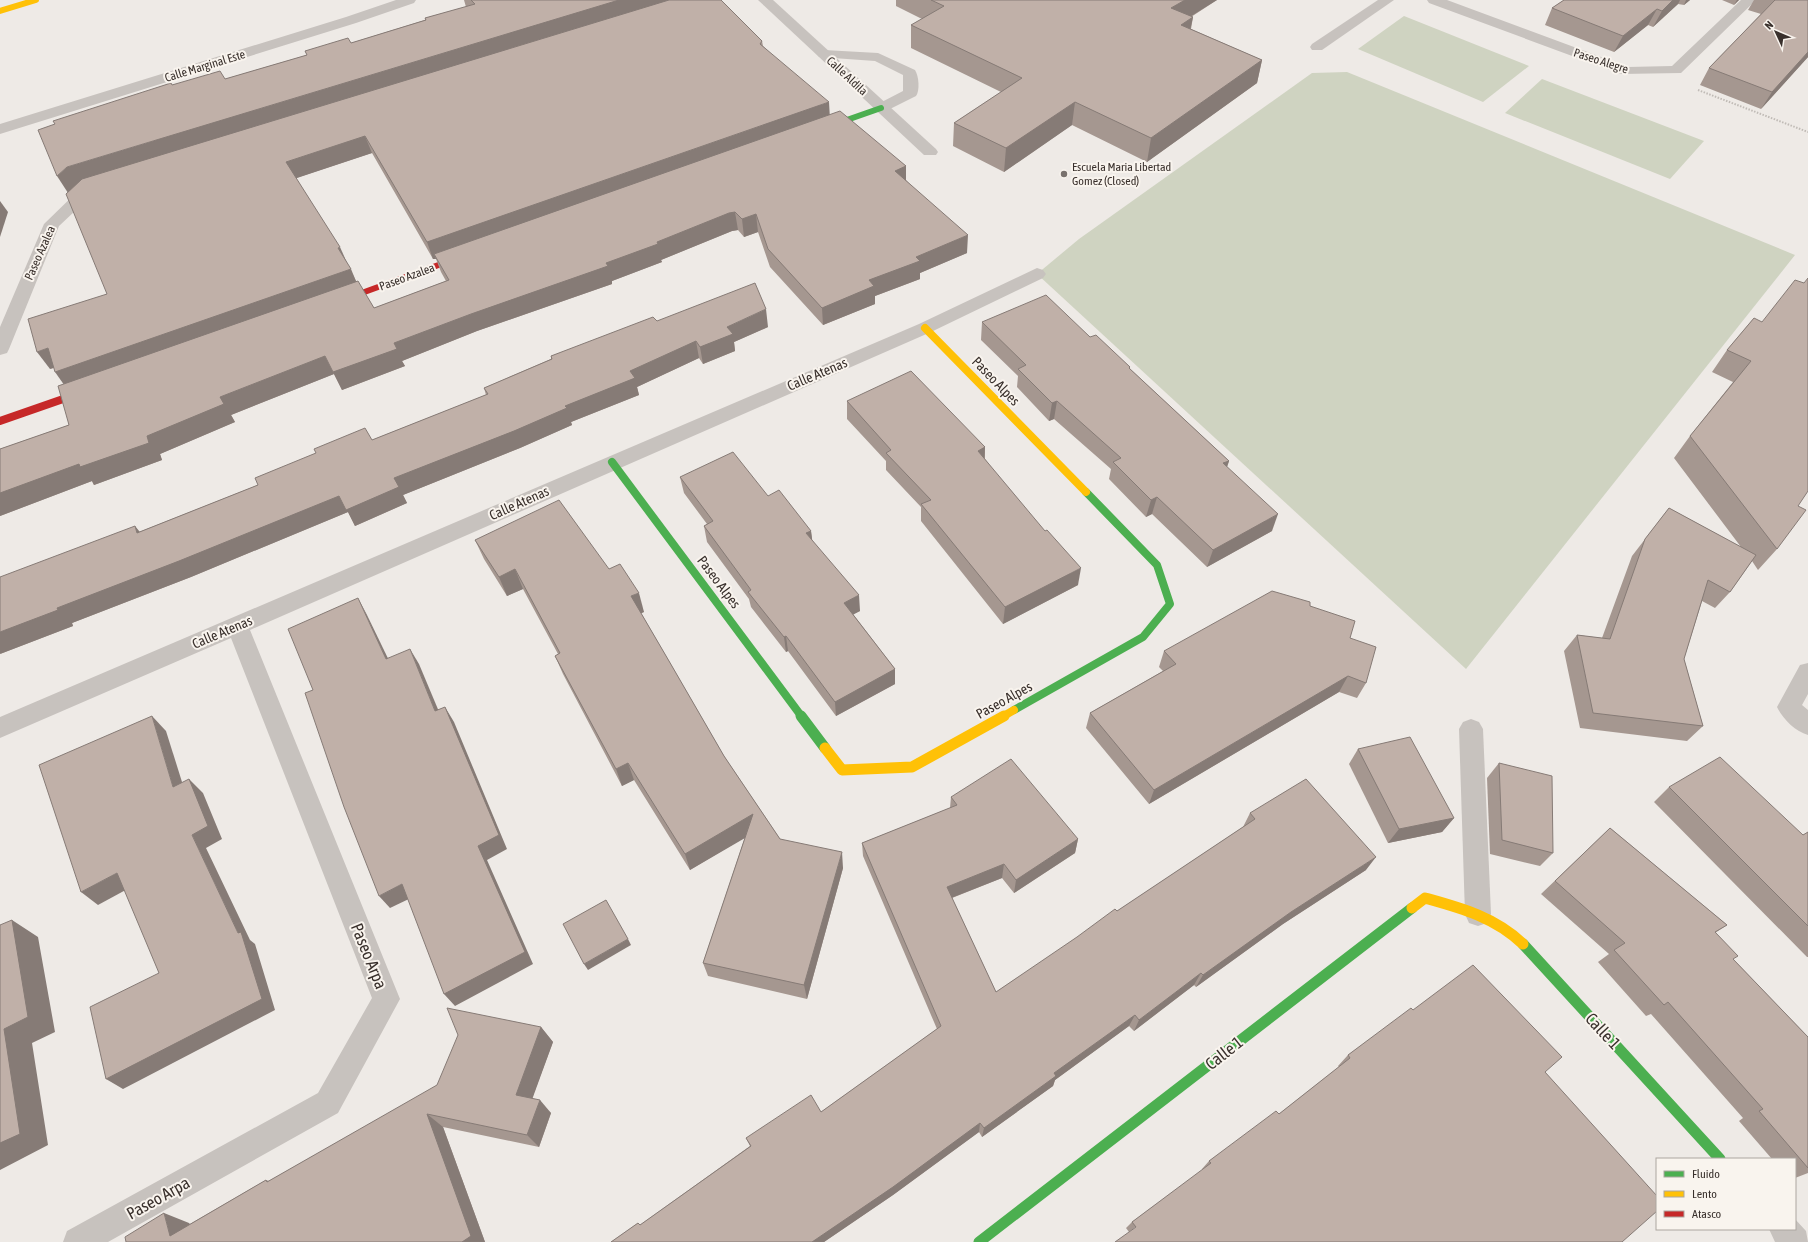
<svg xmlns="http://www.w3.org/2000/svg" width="1808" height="1242" font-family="'Asap Condensed',sans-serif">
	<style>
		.green { fill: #cfd3c1 }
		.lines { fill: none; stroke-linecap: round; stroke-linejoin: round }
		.path { stroke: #c0bbb6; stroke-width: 2; stroke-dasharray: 1.5 1.5; stroke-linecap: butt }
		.lane { fill: #c7c2be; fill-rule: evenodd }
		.street { fill: #c7c2be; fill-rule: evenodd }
		.fast-far2 { stroke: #4caf50; stroke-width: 6 }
		.fast-far1 { stroke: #4caf50; stroke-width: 8 }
		.fast { stroke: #4caf50; stroke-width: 11 }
		.slow-far2 { stroke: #ffc107; stroke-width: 6 }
		.slow-far1 { stroke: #ffc107; stroke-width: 8 }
		.slow { stroke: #ffc107; stroke-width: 11 }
		.jam-far1 { stroke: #c62828; stroke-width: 6 }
		.jam { stroke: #c62828; stroke-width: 8 }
		.wall { fill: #a59790; fill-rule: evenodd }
		.shaded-wall { fill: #867b76 }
		.building { fill: #c0b0a8; stroke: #867b76 }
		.poi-dot { fill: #78716d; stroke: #f9f4ee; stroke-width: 1.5 }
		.labels { text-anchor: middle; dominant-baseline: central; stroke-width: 4; stroke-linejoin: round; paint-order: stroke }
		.far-street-label { font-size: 12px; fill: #39302c; stroke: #f9f4ee }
		.far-poi-label { font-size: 12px; fill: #39302c; stroke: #f9f4ee; text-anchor: start }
		.street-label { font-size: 14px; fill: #39302c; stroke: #f9f4ee }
		.near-street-label { font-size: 17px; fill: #39302c; stroke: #f9f4ee }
	</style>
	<rect width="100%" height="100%" fill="#eeeae6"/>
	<!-- green -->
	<g class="green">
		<path d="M1404,16L1529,66L1483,102L1358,49Z"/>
		<path d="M1347,72L1795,255L1466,669L1037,274L1079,239L1312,73Z"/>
		<path d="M1542,79L1704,141L1670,179L1505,113Z"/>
	</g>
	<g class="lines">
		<!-- path -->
		<path class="path" d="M1698,90L1808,132"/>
		<!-- lane -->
		<g class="lane">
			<path d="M1378,0H1394L1322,50H1312L1310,47L1312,44Z"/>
			<path d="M824,50L878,53L915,70C919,76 920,91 916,96L886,111H876L873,108L876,105L903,91V75L875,61L819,57L817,54L819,51Z"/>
		</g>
		<!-- street -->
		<g class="street">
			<path d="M396,0H416L414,3L356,23L0,134V124L346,17Z"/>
			<path d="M758,0H773L936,149L938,152L936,155H924Z"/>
			<path d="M1427,0H1447L1628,67L1672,66L1741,0H1756L1681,73L1621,74L1429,3Z"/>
			<path d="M94,184L100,186L102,189L100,192L92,195L59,226L9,349L7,353L0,355V327L44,224L80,189Z"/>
			<path d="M1037,268L1043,270L1046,274L1043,278L931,332L250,630L400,999L338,1113L108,1242H63L67,1231L318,1093L372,998L231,638L0,738V717L919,324Z"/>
			<path d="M1808,663V694L1802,705L1808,710V735C1795,731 1783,719 1777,707L1800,665Z"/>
			<path d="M1471,719L1479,722L1483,729L1491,914L1487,923L1478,926L1469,923L1465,914L1459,729L1463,722Z"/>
			<path d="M1795,1219L1806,1231L1808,1242H1775L1769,1229H1795Z"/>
		</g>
		<!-- fast-far2 -->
		<path class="fast-far2" d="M821,129L881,108"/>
		<!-- fast-far1 -->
		<g class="fast-far1">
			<path d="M612,462L802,717"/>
			<path d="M1014,710L1143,637L1170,604L1157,565L1086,492"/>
		</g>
		<!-- fast -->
		<g class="fast">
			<path d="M801,716L825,748"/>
			<path d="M1523,944L1720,1159"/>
			<path d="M979,1242L1412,908"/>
		</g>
		<!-- slow-far2 -->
		<path class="slow-far2" d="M0,11L36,0"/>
		<!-- slow-far1 -->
		<g class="slow-far1">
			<path d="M925,328L1086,492"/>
			<path d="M1002,717L1014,710"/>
		</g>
		<!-- slow -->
		<g class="slow">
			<path d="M825,748L842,770L912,767L1004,716"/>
			<path d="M1412,908L1425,898C1461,908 1495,917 1523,944"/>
		</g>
		<!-- jam-far1 -->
		<path class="jam-far1" d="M337,302L466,255"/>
		<!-- jam -->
		<path class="jam" d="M0,421L89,390"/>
	</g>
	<!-- wall -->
	<g class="wall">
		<path d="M464,0H721L762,41L763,46L830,115L906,166V180L967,253L920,273V279L875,296V304L823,325L770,267L758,232L744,237L738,230L732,231L661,260L662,262L612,281V284L477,331L402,361L405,366L342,390L334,374L231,415L235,422L160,454L162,460L94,485L92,481L0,516V449L69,425L64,384L54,368L50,369L107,294L172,85L225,79L307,55L305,51L351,43L425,20V18L466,7ZM372,153L433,259H436L441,272L446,281L374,308L356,281L347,263L296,178Z"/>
		<path d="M896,0H1217L1191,17H1193L1191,29L1262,60L1257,83L1147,162L1072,125L1004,172L953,146L954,123L1001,92L911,48V25L922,19L896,6Z"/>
		<path d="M1564,0H1690L1684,5L1678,4L1653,27L1648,25L1614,52L1545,25L1552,8Z"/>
		<path d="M1722,0H1739L1734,5Z"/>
		<path d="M1754,0H1808V57L1761,109L1700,85L1709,68L1761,14L1748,10Z"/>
		<path d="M1754,318L1798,506L1777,549L1758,570L1752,561L1730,592L1715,608L1702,601L1684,659L1703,726L1687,741L1580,728L1564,651L1577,635L1602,638L1632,556L1669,508L1741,547L1674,458L1690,436L1733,382L1712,372L1727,350Z"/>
		<path d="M657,321L768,327L734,342L735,351L703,364L699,358L637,387L639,395L571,422L572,425L520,448L403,495L407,503L355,526L348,512L191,577L72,623L73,626L0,654L135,526L139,532L486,395L484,388L551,359V356Z"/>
		<path d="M982,322L1090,337L1130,367V369L1229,461L1227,467L1272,531L1207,567L1152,514L1146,517L1109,479L1111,469L1054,419L1049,421L1017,387L1018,376L981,340Z"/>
		<path d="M847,401L985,447V459L1078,585L1003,624L921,521V507L886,470V461L847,419Z"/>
		<path d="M680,477L768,496L811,531L812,540L860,611L853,614L895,669V684L836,716L788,651L786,652L751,607L749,599L707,542L704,526L707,524L684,493Z"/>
		<path d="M475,540L609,569L644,612L641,613L724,756L780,839L843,868L807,999L708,976L703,963L745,837L690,870L634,780L622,786L563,674L555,656L558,654L523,589L507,596L484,559Z"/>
		<path d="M1310,606L1350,638L1366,683L1357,698L1339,692L1149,804L1086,728L1090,713L1163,671L1159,667L1164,651Z"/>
		<path d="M1358,749L1454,818L1442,832L1388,843L1349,764Z"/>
		<path d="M1499,763L1553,853L1540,866L1490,854L1487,778Z"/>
		<path d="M1669,787L1803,835L1808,832V957H1807L1654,802Z"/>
		<path d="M951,797L1078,839L1075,853L1014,893L1002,878L952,898L996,992L1243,827L1250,813L1366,870L1283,924L1196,987L1194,985L1134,1031L1129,1026L1055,1080L1053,1086L982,1137L979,1132L893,1195L824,1242H611L638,1223L640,1225L750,1146L746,1138L821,1112L937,1029L863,856L862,843L950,808Z"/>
		<path d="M1610,828L1727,925L1715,933L1733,959L1808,1037V1173L1795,1178V1159H1772L1739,1121L1743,1118L1651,1014L1646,1016L1598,962L1609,954L1541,894Z"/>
		<path d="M1413,1010L1129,1232L1126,1228L1132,1222L1203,1170L1202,1169L1209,1161L1279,1114L1339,1067L1338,1066L1348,1055Z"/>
		<path d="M541,1027L553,1042L532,1098L551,1113L539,1147L443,1127L485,1242H126L189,1223L190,1224L266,1180L269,1181Z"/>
	</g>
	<!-- shaded-wall -->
	<g class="shaded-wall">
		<path d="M619,0H687L70,196L57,176L67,167Z"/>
		<path d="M1185,0H1217L1167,31L1171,8Z"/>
		<path d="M1673,0H1680L1678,4L1653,27L1662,11Z"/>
		<path d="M1686,0H1690L1684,5Z"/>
		<path d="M1737,0H1739L1734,5Z"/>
		<path d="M1657,9L1648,25L1614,52L1623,36Z"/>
		<path d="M1193,17L1188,40L1181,25Z"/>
		<path d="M1808,52V57L1761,109L1772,92Z"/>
		<path d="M1262,60L1257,83L1147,162L1151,138Z"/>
		<path d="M829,102L830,119L434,254L436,259H433L427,242Z"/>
		<path d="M1075,102L1072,125L1004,172L1006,148Z"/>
		<path d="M365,136L372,153L294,179L286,162Z"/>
		<path d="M906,166V184L895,171Z"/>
		<path d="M0,201L8,212L0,237Z"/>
		<path d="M735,212L738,230L732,231L661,260L662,262L612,281V284L477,331L402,361L405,366L342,390L333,372L394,343L471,314L606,263L657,242L729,213Z"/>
		<path d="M756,214L758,232L744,237L742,219Z"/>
		<path d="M968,235L967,253L920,273V279L875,296V304L823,325L822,308L869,280L916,257Z"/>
		<path d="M340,247L348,265L338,248Z"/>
		<path d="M351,269L358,286L67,389L55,372Z"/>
		<path d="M766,309L768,327L734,342L735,351L703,364L700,347L727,327Z"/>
		<path d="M696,341L699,358L637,387L639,395L571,422L572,425L520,448L403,495L407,503L355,526L348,512L191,577L72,623L73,626L0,654V632L57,608L339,496L394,478L565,406L630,371Z"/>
		<path d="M48,348L61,365L50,369L37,352Z"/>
		<path d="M325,356L334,374L231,415L235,422L160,454L162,460L94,485L92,481L0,516V493L147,436L220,397Z"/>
		<path d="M1057,401L1054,419L1049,421L1052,403Z"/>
		<path d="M985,447L984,465L978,451Z"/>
		<path d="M1229,461L1223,478V463Z"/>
		<path d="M1157,497L1152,514L1146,517L1151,500Z"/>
		<path d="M1278,514L1272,531L1207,567L1213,550Z"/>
		<path d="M135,526L148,542L137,533Z"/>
		<path d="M811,531L813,546L806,533Z"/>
		<path d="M1081,568L1078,585L1003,624L1005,607Z"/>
		<path d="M515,569L523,589L507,596L499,577Z"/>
		<path d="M639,593L644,612L637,615L631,596Z"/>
		<path d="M859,595L860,611L845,619L844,603Z"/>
		<path d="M358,598L367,615L396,675L386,659Z"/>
		<path d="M786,636L788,651L786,652L784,637Z"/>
		<path d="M410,649L419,664L445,726L435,711Z"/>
		<path d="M895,669V684L836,716L835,702Z"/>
		<path d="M1348,676L1339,692L1149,804L1154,790Z"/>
		<path d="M445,707L454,722L507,849L487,860L533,964L455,1006L444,994L478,846Z"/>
		<path d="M152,716L166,731L188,801L173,787Z"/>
		<path d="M628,763L634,780L622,786L616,769Z"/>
		<path d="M189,779L203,793L222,839L206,848L250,940L255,944L275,1010L123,1089L106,1079L238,933L192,835Z"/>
		<path d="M753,814L757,831L690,870L685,854Z"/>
		<path d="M1454,818L1442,832L1388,843L1399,829Z"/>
		<path d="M1078,839L1075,853L1014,893L1016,880Z"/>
		<path d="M842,852L843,868L807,999L804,985Z"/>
		<path d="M1376,857L1366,870L1283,924L1196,987L1203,975L1291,912Z"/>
		<path d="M1004,864L1002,878L946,900L947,887Z"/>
		<path d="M117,873L133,886L98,905L81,892Z"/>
		<path d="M402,884L413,897L390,908L379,896Z"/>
		<path d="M12,920L38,937L55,1032L32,1043L48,1145L0,1170V1143L4,1029Z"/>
		<path d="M628,939L631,945L588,970L584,964Z"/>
		<path d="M1201,973L1194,985L1134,1031L1139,1020Z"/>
		<path d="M1135,1015L1129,1026L1055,1080L1053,1086L982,1137L984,1128L1054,1073Z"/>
		<path d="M541,1027L553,1042L529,1108L516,1095Z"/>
		<path d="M540,1100L551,1113L539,1147L527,1135Z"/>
		<path d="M427,1114L443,1127L485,1242H462Z"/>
		<path d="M980,1123L979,1132L893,1195L824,1242H812Z"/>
		<path d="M164,1213L189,1223L194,1242L170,1236Z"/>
	</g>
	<!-- building -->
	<g class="building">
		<path d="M471,0H619L67,167L57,176L38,130L55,124L53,121L171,83L172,85L220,71L225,79L307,55L305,51L348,38L351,43L426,20L425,18L475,4Z"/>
		<path d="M669,0H721L762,41L760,44L829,102L427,242L365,136L286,162L340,247L338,248L351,269L55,372L48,348L37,352L28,319L107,294L66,194L82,179Z"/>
		<path d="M931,0H1185L1171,8L1193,17L1181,25L1262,60L1151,138L1075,102L1006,148L954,123L1022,78L911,25L944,6Z"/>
		<path d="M1564,0H1673L1662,11L1657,9L1623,36L1552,8Z"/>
		<path d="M1775,0H1808V52L1772,92L1709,68Z"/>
		<path d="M840,111L906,166L895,171L968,235L916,257L920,261L869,280L874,286L822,308L768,249L756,214L742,219L735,212L729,213L657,242L658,244L606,263L608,266L471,314L394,343L397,349L333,372L325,356L220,397L224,404L147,436L149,443L80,467L79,464L0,493V449L69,425L58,386L358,281L374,308L449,280L434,254Z"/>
		<path d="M1808,278V491L1798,506L1806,510L1777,549L1690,436L1751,361L1727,350L1754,318L1762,322L1795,280L1804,283Z"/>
		<path d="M755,283L766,309L727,327L733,334L700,347L696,341L630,371L635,378L565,406L567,408L514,431L394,478L399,487L346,510L339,496L179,561L57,608L58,610L0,632V577L135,526L137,533L258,485L255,478L316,453L314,449L365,428L372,440L488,394L484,388L552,359L551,356L653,317L657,321Z"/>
		<path d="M1046,295L1090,337L1096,335L1130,367L1129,368L1229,461L1223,463L1278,514L1213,550L1157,497L1151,500L1113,462L1121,458L1057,401L1052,403L1018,369L1026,365L982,322Z"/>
		<path d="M911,371L985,447L978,451L1045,531L1047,530L1081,568L1005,607L921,504L931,500L886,453L891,450L847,401Z"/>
		<path d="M733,452L768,496L779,490L811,531L806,533L859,595L844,603L895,669L835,702L786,636L784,637L748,592L751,590L704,526L713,521L680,477Z"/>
		<path d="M559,500L609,569L620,564L639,593L631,596L669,661L724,756L780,839L842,852L804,985L703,963L753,814L685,854L628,763L616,769L555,656L560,653L515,569L499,577L475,540Z"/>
		<path d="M1669,508L1756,555L1730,592L1708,580L1684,659L1703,726L1593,713L1577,635L1610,639L1645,539Z"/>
		<path d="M1272,591L1310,602V606L1355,621L1350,638L1376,647L1366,683L1348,676L1154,790L1090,713L1176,664L1164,651Z"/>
		<path d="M358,598L386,659L410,649L435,711L445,707L499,835L478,846L525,952L444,994L402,884L379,896L344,807L305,693L313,690L288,629Z"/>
		<path d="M152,716L173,787L189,779L208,826L192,835L238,933L241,932L262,999L106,1079L90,1007L159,973L117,873L81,892L39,765Z"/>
		<path d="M1410,737L1454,818L1399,829L1358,749Z"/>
		<path d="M1720,757L1803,835L1808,832V926L1669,787Z"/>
		<path d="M1011,759L1078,839L1016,880L1004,864L947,887L996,992L1077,937L1115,909L1117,911L1255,819L1250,813L1306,779L1376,857L1291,912L1203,975L1201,973L1139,1020L1135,1015L1054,1073L1056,1076L984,1128L980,1123L893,1187L812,1242H611L638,1223L640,1225L751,1146L746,1138L811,1095L821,1112L941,1026L862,843L957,805L951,797Z"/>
		<path d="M1499,763L1552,776L1553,853L1502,840Z"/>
		<path d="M1610,828L1727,925L1715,932L1738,956L1733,959L1808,1037V1168L1759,1111L1763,1109L1668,1002L1664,1005L1614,950L1625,943L1555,881Z"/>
		<path d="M606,900L628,939L584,964L563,924Z"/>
		<path d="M12,920L28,1017L4,1029L20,1134L0,1143V925Z"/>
		<path d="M1473,965L1562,1057L1545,1072L1657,1196V1211L1622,1242H1115L1136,1227L1132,1222L1211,1163L1209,1161L1276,1111L1279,1114L1350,1058L1348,1055L1411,1008L1413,1010Z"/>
		<path d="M447,1008L541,1027L516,1095L540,1100L527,1135L427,1114L471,1236L462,1242H126L125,1237L164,1213L170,1236L266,1180L267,1182L437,1085L458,1035Z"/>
	</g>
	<!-- markers -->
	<circle class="poi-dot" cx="1064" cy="174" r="4"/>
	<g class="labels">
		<!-- far-street labels -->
		<g class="far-street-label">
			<text transform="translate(1601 61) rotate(18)">Paseo Alegre</text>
			<text transform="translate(205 66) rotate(-17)">Calle Marginal Este</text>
			<text transform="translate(847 76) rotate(43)">Calle Aldila</text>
			<text transform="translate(40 253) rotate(-66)">Paseo Azalea</text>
			<text transform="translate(407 277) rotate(-20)">Paseo Azalea</text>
		</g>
		<!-- far-poi labels -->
		<g class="far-poi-label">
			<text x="1072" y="167">Escuela Maria Libertad<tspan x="1072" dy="14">Gomez (Closed)</tspan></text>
		</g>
		<!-- street labels -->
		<g class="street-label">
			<text transform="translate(817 374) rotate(-23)">Calle Atenas</text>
			<text transform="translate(996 381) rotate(46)">Paseo Alpes</text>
			<text transform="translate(519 503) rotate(-24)">Calle Atenas</text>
			<text transform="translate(719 582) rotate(53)">Paseo Alpes</text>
			<text transform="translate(222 632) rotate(-23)">Calle Atenas</text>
			<text transform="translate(1004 700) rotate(-29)">Paseo Alpes</text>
		</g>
		<!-- near-street labels -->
		<g class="near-street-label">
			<text transform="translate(369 956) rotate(68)">Paseo Arpa</text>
			<text transform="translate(1603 1031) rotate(47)">Calle 1</text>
			<text transform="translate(1224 1053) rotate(-38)">Calle 1</text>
			<text transform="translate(158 1198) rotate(-29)">Paseo Arpa</text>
		</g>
	</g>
	<!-- legend -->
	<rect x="1656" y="1158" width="140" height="72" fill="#f9f4ee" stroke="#aca6a0"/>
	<rect x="1664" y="1171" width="20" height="6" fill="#4caf50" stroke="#aca6a0"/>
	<text x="1692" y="1178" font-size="12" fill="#39302c">Fluido</text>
	<rect x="1664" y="1191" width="20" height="6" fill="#ffc107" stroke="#aca6a0"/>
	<text x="1692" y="1198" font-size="12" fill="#39302c">Lento</text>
	<rect x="1664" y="1211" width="20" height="6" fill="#c62828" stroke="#aca6a0"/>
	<text x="1692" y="1218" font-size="12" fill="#39302c">Atasco</text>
	<!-- north arrow -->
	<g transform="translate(1776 32) rotate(314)" stroke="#f9f4ee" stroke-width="3" paint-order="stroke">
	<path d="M0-3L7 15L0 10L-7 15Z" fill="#39302c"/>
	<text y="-6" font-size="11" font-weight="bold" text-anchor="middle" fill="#39302c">N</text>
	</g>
</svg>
